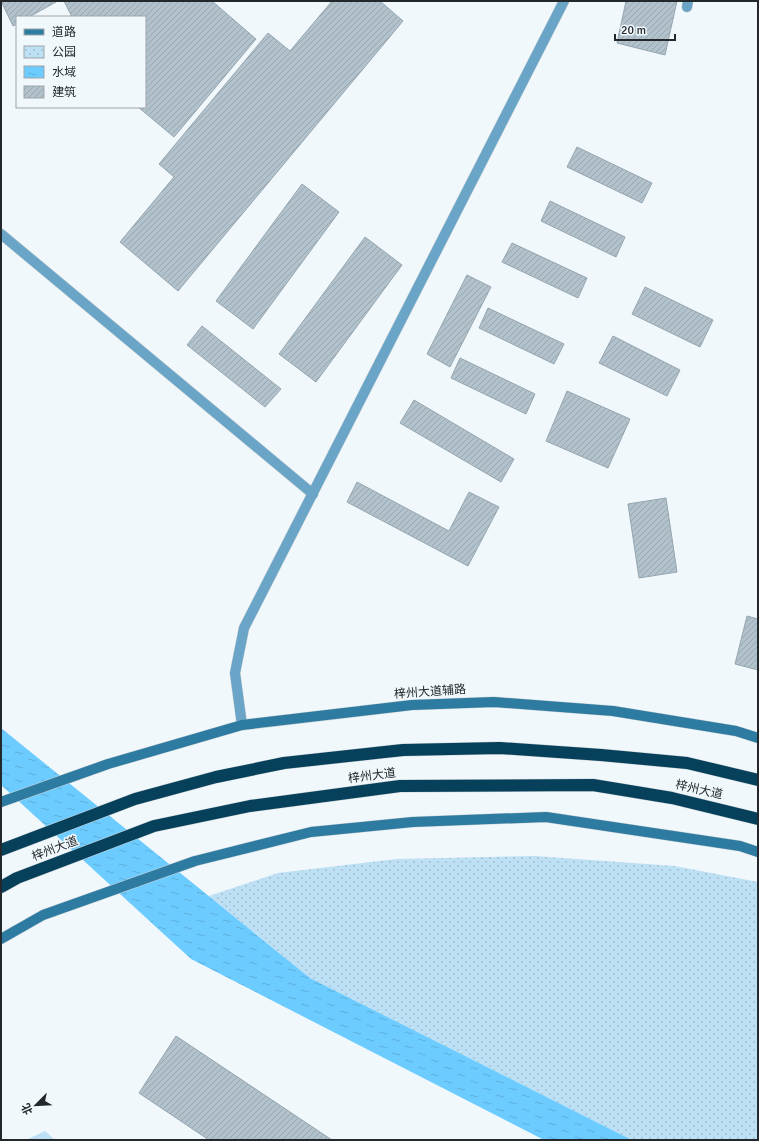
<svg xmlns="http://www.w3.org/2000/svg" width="759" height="1141" font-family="Signika,'Noto Sans SC',sans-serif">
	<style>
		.grass { fill: #bee0f4 }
		.park { fill: url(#park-dots) }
		.water { fill: url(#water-ripples) }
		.building { fill: url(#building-hatch); stroke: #95a5af }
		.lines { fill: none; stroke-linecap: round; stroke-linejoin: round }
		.street-casing { stroke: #ccd3d7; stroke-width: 11 }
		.secondary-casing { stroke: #ccd3d7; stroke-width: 11 }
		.highway-casing { stroke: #ccd3d7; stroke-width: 13 }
		.street { stroke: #6aa5c7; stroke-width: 10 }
		.secondary { stroke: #2d7ba1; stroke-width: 10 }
		.highway { stroke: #06405a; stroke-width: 12 }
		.labels { text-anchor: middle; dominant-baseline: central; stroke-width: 3; stroke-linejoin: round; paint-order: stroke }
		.street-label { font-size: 12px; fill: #22282c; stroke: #f1f8fc }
	</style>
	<defs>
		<pattern id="park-dots" width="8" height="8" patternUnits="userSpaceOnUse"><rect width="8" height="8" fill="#bee0f4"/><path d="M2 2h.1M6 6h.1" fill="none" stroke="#a3c0d1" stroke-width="1.8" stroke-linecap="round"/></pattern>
		<pattern id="water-ripples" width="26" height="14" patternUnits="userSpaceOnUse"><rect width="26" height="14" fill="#6dccff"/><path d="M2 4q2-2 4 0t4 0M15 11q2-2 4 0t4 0" fill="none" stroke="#5eafdb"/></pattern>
		<pattern id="building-hatch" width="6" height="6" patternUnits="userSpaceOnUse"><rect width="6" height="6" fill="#b2c2cc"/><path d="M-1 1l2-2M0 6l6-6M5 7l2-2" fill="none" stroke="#99a7af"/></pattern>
	</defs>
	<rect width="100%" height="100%" fill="#f1f8fc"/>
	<!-- grass -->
	<path class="grass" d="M45,1131L55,1140H26Z"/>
	<!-- park -->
	<path class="park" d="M535,856L675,866L758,882V1140H632L310,978L209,896L278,873L396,859Z"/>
	<!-- water -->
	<path class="water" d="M1,728L310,978L632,1140H544L191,959L1,785Z"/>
	<!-- building -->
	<g class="building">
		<path d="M1,1H55L56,2L29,17H17V24L13,26Z"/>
		<path d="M64,1H212L256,39L174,137L138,107H145V17H72Z"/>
		<path d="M332,1H380L403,21L178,291L120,242L174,177L159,164L268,33L290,51Z"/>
		<path d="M626,1H677L665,55L617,43Z"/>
		<path d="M577,147L652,183L642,203L567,167Z"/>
		<path d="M302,184L339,212L253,329L216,301Z"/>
		<path d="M550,201L625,237L616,257L541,221Z"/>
		<path d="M365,237L402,265L316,382L279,354Z"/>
		<path d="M512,243L587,278L578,298L502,262Z"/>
		<path d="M467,275L491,287L450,367L427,354Z"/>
		<path d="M645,287L713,320L700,347L632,314Z"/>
		<path d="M488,308L564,344L554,364L479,328Z"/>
		<path d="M202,326L281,389L265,407L187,345Z"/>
		<path d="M613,336L680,370L667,396L599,363Z"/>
		<path d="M460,358L535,394L526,414L451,378Z"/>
		<path d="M567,391L630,419L608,468L546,441Z"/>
		<path d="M414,400L514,459L501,482L400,423Z"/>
		<path d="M357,482L449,531L469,492L499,507L468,566L347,502Z"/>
		<path d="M666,498L677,572L639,578L628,504Z"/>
		<path d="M747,616L758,619V670L735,664Z"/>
		<path d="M176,1036L332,1140H209L139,1093Z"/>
	</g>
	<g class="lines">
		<!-- street casing -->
		<g class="street-casing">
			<g id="street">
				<path d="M687,7L688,1"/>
				<path d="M1,234L313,494"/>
				<path d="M242,725L235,673L244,628L564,1"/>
			</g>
		</g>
		<!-- secondary casing -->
		<g class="secondary-casing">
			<g id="secondary">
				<path d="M1,802L108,764L242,725L412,705L494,702L613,711L736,731L758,738"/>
				<path d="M1,939L43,915L195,861L311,832L413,822L546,817L740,846L758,852"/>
			</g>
		</g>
		<!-- highway casing -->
		<g class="highway-casing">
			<g id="highway">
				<path d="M1,850L135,799L216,777L284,763L403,750L500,748L601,755L687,763L758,780"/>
				<path d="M1,887L17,878L154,826L250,806L400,786L593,785L672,798L758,819"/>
			</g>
		</g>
		<!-- street -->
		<use href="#street" class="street"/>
		<!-- secondary -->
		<use href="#secondary" class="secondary"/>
		<!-- highway -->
		<use href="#highway" class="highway"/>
	</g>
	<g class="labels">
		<!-- street labels -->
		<g class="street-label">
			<text transform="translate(430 692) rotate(-4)">梓州大道辅路</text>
			<text transform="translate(372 776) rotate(-7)">梓州大道</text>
			<text transform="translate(699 790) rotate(13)">梓州大道</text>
			<text transform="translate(55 849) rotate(-21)">梓州大道</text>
		</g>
	</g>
	<!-- border -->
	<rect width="759" height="1141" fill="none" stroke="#22282c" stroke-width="4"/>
	<!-- legend -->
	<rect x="16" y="16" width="130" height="92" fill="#f1f8fc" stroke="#9ea5a9"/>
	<rect x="24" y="29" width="20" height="6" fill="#2d7ba1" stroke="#9ea5a9"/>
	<text x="52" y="36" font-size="12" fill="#22282c">道路</text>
	<rect x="24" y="46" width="20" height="12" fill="url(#park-dots)" stroke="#9ea5a9"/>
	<text x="52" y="56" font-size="12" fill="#22282c">公园</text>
	<rect x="24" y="66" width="20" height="12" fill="url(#water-ripples)" stroke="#9ea5a9"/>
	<text x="52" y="76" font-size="12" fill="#22282c">水域</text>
	<rect x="24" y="86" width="20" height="12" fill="url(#building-hatch)" stroke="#9ea5a9"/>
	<text x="52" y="96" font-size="12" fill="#22282c">建筑</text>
	<!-- north arrow -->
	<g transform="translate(36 1105) rotate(246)" stroke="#f1f8fc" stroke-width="3" paint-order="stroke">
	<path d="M0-3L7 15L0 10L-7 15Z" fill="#22282c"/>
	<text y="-6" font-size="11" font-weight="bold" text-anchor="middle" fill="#22282c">北</text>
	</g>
	<!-- scale -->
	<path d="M615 34v6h60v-6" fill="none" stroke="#22282c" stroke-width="2"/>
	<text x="621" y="34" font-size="12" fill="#22282c" stroke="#f1f8fc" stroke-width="3" paint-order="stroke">20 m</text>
</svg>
